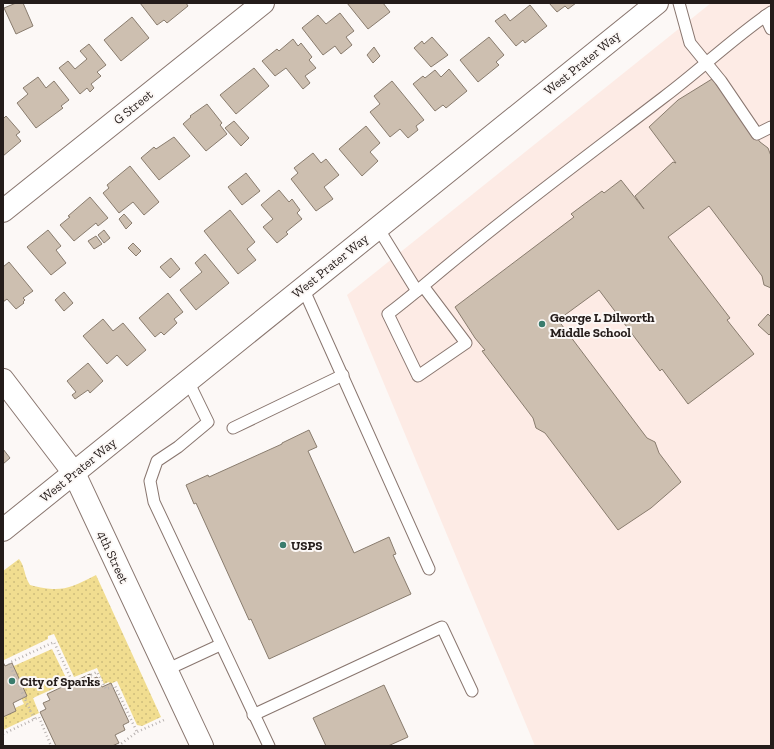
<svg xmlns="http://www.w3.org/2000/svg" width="774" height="749" font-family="'Zilla Slab',serif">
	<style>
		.built { fill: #fdebe5 }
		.green { fill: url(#green-dots) }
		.building { fill: #cdbfb0; stroke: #897c6e }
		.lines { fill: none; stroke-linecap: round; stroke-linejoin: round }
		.service-casing { stroke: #89766f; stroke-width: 13 }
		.minor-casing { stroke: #89766f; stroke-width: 24 }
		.tertiary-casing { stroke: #89766f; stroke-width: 24 }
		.secondary-casing { stroke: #89766f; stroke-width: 24 }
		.path { stroke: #b7b1af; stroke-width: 2.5; stroke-dasharray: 1 3; stroke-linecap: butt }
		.service { stroke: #fff; stroke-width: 11 }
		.minor { stroke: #fff; stroke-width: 22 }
		.tertiary { stroke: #fff; stroke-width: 22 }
		.secondary { stroke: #fff; stroke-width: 22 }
		.poi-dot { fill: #3a7c6d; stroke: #fcf8f6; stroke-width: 1.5 }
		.labels { text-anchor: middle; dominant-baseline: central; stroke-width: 4; stroke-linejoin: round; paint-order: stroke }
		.street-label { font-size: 13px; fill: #241c1a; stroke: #fcf8f6 }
		.poi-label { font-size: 13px; font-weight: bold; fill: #241c1a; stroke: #fcf8f6; text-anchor: start }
	</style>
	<defs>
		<pattern id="green-dots" width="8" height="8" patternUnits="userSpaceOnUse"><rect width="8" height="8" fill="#f1dd90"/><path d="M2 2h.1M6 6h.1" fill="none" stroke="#cebd7c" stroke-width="1.8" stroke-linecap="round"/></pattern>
	</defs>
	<rect width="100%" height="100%" fill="#fcf8f6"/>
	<!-- built -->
	<path class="built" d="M711,3H771V746H535L347,295Z"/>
	<!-- green -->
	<g class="green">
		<path d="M19,559C25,566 24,576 30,585C60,593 69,589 96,575L161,717L142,726L137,725L117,681L110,684L109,682L104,684L97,668L74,677L54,634L48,636V639L4,660L3,571Z"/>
		<path d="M52,649L68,682L33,698L39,713L3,730V716L14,710L15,708L24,704L7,669Z"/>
	</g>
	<!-- building -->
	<g class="building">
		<path d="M16,3H23L33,26L16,34L4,8Z"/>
		<path d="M140,3H186L188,6L167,23L164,20L157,25Z"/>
		<path d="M347,3H383L390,12L368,29Z"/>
		<path d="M549,3H576L568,9L565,6L557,12Z"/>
		<path d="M530,5L547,26L525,43L523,40L516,46L495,21L505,14L510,21Z"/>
		<path d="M340,13L354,31L346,37L352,45L341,54L335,46L323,55L302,28L318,15L326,24Z"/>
		<path d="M132,17L149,38L121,61L104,40Z"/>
		<path d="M432,37L448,55L431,67L414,48L422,41L424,44Z"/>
		<path d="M489,37L504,55L496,62L499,65L478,82L460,60Z"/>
		<path d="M293,39L298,46L301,43L312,57L309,60L316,68L305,76L310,83L303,89L286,68L275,76L262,61L277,49L279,51Z"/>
		<path d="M89,44L106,65L97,72L101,76L91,84L94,88L90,92L87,88L80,94L59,68L68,61L75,69L87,59L80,51Z"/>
		<path d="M374,47L380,56L373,63L367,55Z"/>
		<path d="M254,68L269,86L236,114L220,95Z"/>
		<path d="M449,69L467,91L446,108L443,105L435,111L413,84L423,76L425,78L435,70L441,77Z"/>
		<path d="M38,77L46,88L54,81L69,100L61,106L63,108L36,128L17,103L28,94L23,88Z"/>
		<path d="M712,79L760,142L768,148L771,156V288L764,285L762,276L709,206L668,237L730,318L727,320L754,354L688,404L662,369L660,371L599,290L558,320L647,438L655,442L659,453L681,482L651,508L618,530L545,433L536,428L533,418L482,351L485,350L475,338L455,307L574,217L571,214L602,191L604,193L621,180L644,209L635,196L673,162L676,163L649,127L678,100Z"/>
		<path d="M392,81L424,120L416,126L418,130L408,138L400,129L390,137L370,112L380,104L374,96Z"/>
		<path d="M207,104L222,123L220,125L227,134L206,151L183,124L191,117L190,116Z"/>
		<path d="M6,116L20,132L16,135L21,141L3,156V119Z"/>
		<path d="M234,121L249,138L241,146L225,128Z"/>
		<path d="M366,126L380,143L370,152L378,161L362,176L339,149Z"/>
		<path d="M174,137L190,156L159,180L141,158L154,147L156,149Z"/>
		<path d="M313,153L321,163L326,159L339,175L324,187L333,199L316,211L291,179L298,173L294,168Z"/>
		<path d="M130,166L159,202L144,215L133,202L119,213L103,193L109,188L107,185Z"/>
		<path d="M246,173L260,191L242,205L228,187Z"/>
		<path d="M279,190L289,202L292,199L300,210L297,213L302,219L286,232L288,234L277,243L263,227L273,219L261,205Z"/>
		<path d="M90,197L108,218L98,226L96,223L74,241L60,225L70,217L68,216Z"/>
		<path d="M230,210L255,242L247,249L256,260L238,274L204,231Z"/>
		<path d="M124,214L132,223L126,229L119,219Z"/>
		<path d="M48,230L61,246L56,250L66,263L51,275L27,247Z"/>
		<path d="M104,230L110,238L104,243L98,235Z"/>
		<path d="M96,236L102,244L94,249L88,241Z"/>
		<path d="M133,243L141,251L136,256L128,248Z"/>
		<path d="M205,254L229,283L196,310L180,290L202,272L195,263Z"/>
		<path d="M171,258L180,269L170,278L160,267Z"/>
		<path d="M9,262L33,291L23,298L25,300L23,302L24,303L16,309L7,299L3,302V267Z"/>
		<path d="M64,292L73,303L64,311L55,300Z"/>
		<path d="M168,293L183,312L174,319L177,323L164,335L161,332L155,337L139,318Z"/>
		<path d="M768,314L771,317V333L769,335L758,325Z"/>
		<path d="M103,319L113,331L123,323L146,350L127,366L117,355L107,364L83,336Z"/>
		<path d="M88,363L103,381L90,393L88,390L75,399L72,395L76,392L67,381Z"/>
		<path d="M309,430L317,447L308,451L354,553L389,537L396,554L393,555L411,594L269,659L251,619L249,620L196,503L194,504L186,485L208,475L209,477L282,444V443Z"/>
		<path d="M3,449L10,458L3,464Z"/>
		<path d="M3,662L5,666L12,663L27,696L13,703L16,711L3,717Z"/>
		<path d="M90,674L92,679L97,677L102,687L111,683L129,722L123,725L125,730L115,735L119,743L112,746H56L40,712L46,709L43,703L50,700L47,694Z"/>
		<path d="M384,685L408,737L388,746H326L313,718Z"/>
	</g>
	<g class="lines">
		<!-- service casing -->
		<g class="service-casing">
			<g id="service">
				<path d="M679,3L690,43L721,81L757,134L771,127"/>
				<path d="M765,16L771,29"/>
				<path d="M378,228L417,291"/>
				<path d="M423,286L466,343L418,376L388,314C400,305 411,296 423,286C501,220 583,159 664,97C700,70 733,38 771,12"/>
				<path d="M303,288L429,569"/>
				<path d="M188,381L208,422L178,447L157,461L150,481L154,502L269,746"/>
				<path d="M233,428L343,375"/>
				<path d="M166,670L220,645"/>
				<path d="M253,715L442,627L472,691"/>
			</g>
		</g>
		<!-- minor casing -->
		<g class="minor-casing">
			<path id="minor" d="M3,211L263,3"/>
		</g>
		<!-- tertiary casing -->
		<g class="tertiary-casing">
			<path id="tertiary" d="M3,380L74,473L202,746"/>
		</g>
		<!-- secondary casing -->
		<g class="secondary-casing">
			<path id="secondary" d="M3,530L657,3"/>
		</g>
		<!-- path -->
		<g class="path">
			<path d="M34,719L9,663L54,642L73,683L97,672L106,689L115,686L137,732"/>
			<path d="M3,734L39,717L51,746"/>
			<path d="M118,746L137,732L164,720"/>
		</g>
		<!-- service -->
		<use href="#service" class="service"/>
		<!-- minor -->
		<use href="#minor" class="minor"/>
		<!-- tertiary -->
		<use href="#tertiary" class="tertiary"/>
		<!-- secondary -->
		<use href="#secondary" class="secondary"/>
	</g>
	<!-- markers -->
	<g class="poi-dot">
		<circle cx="542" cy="324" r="4"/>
		<circle cx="283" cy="545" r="4"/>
		<circle cx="12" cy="681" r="4"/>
	</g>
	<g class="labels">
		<!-- street labels -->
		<g class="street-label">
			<text transform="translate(582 63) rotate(-39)">West Prater Way</text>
			<text transform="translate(133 107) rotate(-39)">G Street</text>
			<text transform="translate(330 266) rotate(-39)">West Prater Way</text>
			<text transform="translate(78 470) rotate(-39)">West Prater Way</text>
			<text transform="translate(113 557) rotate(65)">4th Street</text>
		</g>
		<!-- poi labels -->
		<g class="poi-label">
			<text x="550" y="317">George L Dilworth<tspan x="550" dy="15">Middle School</tspan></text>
			<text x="291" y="545">USPS</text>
			<text x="20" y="681">City of Sparks</text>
		</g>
	</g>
	<!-- border -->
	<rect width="774" height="749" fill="none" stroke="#241c1a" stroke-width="8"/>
</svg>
